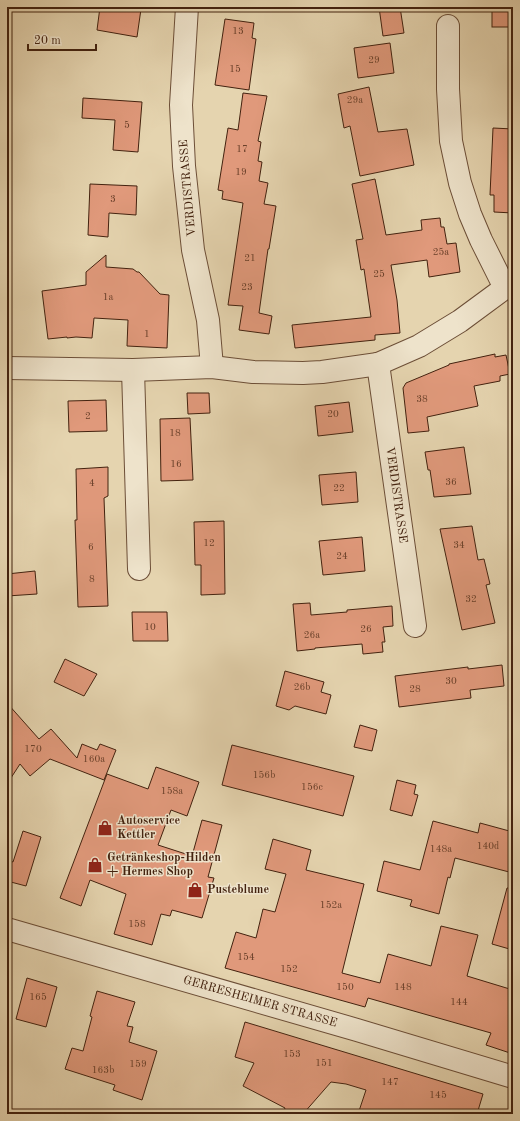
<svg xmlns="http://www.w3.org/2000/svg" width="520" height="1121" font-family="'Old Standard TT',serif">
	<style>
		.building { fill: #e0997b; stroke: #43220f }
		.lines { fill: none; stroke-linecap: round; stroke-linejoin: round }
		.minor-casing { stroke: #6c4e37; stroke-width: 24 }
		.tertiary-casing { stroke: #6c4e37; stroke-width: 24 }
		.minor { stroke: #eee3cb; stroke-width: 22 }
		.tertiary { stroke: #eee3cb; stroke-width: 22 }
		.labels { text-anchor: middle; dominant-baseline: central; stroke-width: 3; stroke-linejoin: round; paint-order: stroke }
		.number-label { font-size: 10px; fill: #6a402a }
		.street-label { font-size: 12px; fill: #43220f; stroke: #eee3cb }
		.poi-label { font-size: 12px; font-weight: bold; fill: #43220f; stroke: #eee3cb; text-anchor: start }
	</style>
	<rect width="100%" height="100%" fill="#e5d4af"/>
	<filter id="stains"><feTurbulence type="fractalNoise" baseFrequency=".005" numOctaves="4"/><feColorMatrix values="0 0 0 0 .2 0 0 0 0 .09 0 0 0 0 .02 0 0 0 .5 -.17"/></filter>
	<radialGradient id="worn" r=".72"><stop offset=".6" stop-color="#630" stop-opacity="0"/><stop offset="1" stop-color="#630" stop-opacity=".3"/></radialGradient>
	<!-- building -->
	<g class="building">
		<path d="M100,7H130L141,9L137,37L97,30Z"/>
		<path d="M379,7H400L404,33L383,36Z"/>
		<rect x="492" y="7" width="21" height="20"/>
		<path d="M225,19L254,23L252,38L256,39L249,90L215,85Z"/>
		<path d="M390,43L394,73L358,78L354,48Z"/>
		<path d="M369,87L378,132L407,129L414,165L360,176L350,126L344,128L338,94Z"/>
		<path d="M243,93L267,96L258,141L261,142L258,161L262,162L259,181L268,183L264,204L276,206L269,249H268L259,313L272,316L269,334L239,330L243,306L228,305L243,203L222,199L223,191L218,190L228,128L238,130Z"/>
		<path d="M83,98L142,102L138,152L113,150L115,120L82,118Z"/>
		<path d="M493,128L513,129V213L494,212V195H490Z"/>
		<path d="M375,179L386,235L422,230L421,220L440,218L441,227H444L447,244L456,243L460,272L429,277L427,260L391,265L397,300L400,333L375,335V340L295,348L292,325L371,317L364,269L361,270L356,240L363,239L352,184Z"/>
		<path d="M90,184L137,186L136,215L109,213L108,237L88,235Z"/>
		<path d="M106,255V267L133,269L137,272H139L160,294L169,295L167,348L127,346L128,320L94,318L92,338L76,337L67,338V337L48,339L42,291L86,285V272Z"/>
		<path d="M495,354V357L506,355L510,374L500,376V381L474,386L478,406L427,417L429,431L408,433L403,388L406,383L449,365V364Z"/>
		<path d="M187,393H209L210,413L188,414Z"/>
		<path d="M106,400L107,431L69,432L68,401Z"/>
		<path d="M349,402L353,432L318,436L315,406Z"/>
		<path d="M190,418L193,480L161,481L160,419Z"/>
		<path d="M464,447L471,494L434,497L430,470H428L425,452Z"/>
		<path d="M108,467V496L104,498L108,606L78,607L75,520H77L76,469Z"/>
		<path d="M356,472L358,502L322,505L319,475Z"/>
		<path d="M224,521L225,594L201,595V565H195L194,522Z"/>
		<path d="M472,526L478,560L484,559L490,584L486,585L495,623L462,630L440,529Z"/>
		<path d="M362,537L365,571L323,575L319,541Z"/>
		<path d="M35,571L37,594L7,596V574Z"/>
		<path d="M310,603L311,615L347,612V610L392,606L393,626L383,627L385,642H382L383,652L363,654L362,644L315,648V649L297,651L293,604Z"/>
		<path d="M132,612H167L168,641H133Z"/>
		<path d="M65,659L97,674L84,696L54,682Z"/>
		<path d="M502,665L504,686L470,690L471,698L399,707L395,676L468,667V669Z"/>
		<path d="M285,671L324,682L321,692L331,695L326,714L295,706L289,710L276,706Z"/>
		<path d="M7,703L39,739L51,729L77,758L82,744L97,750L100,744L116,750L104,780L50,759L30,776L20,764L7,784Z"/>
		<path d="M360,725L377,730L372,751L354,747Z"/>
		<path d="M232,745L354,776L343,816L222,785Z"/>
		<path d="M156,767L199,782L187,816L171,810L158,845L192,856L202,820L222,825L208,877L214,878L202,918L172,910L170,916L161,914L152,945L114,934L126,894L90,880L81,906L60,898L107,774L148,789Z"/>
		<path d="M397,780L416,785L414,794L418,795L412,816L390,810Z"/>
		<path d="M433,821L478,833L480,823L513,832V873L455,858L450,878L448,877L439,914L410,906L412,900L377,891L384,861L420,870Z"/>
		<path d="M23,831L41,837L26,886L7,881V860L13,862Z"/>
		<path d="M273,839L311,850L306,870L364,884L342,973L380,983L388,954L431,966L441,926L478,935L467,976L513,990V1054L486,1045L491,1033L368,998L365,1007L225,968L236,932L256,938L263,909L275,912L286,874L265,869Z"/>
		<path d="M507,888H513V950L492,944Z"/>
		<path d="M27,978L57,987L46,1027L16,1019Z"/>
		<path d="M97,991L135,1002L127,1026L133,1027L129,1042L157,1051L142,1100L113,1090L115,1085L65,1069L72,1048L83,1051L92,1017L90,1016Z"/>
		<path d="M245,1022L483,1094L477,1114H358L366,1090L346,1084L331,1082L303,1114H283L285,1108L243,1086L254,1063L235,1057Z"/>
	</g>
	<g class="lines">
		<!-- minor casing -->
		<g class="minor-casing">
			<g id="minor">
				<path d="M187,7L181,105L184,166L193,250L208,320L212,367"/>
				<path d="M448,26V89L451,141L460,183L470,214L481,240L505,288"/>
				<path d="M378,364L415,626"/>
				<path d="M7,368L133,370L212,367L253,372L303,373L322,372L378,364L419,346L460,321L513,282"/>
				<path d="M133,370L139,569"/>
			</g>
		</g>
		<!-- tertiary casing -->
		<g class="tertiary-casing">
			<path id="tertiary" d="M7,929L357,1030L513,1077"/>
		</g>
		<!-- minor -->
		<use href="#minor" class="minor"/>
		<!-- tertiary -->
		<use href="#tertiary" class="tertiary"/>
	</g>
	<!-- icons -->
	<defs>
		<g id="shop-bare" transform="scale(1.2)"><path d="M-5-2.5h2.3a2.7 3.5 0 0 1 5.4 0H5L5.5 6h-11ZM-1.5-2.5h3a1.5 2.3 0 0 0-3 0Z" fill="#8f2418" stroke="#eee3cb" stroke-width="2.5" paint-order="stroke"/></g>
	</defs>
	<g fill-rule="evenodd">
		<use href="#shop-bare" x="105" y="828"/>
		<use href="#shop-bare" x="95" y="865"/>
		<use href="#shop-bare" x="195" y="890"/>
	</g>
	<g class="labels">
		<!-- number labels -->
		<g class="number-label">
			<text x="238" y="31">13</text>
			<text x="374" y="60">29</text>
			<text x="235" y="69">15</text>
			<text x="355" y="100">29a</text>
			<text x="127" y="125">5</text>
			<text x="242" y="149">17</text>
			<text x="241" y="172">19</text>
			<text x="113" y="199">3</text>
			<text x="441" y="252">25a</text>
			<text x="250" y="258">21</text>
			<text x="379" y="274">25</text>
			<text x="247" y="287">23</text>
			<text x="108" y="297">1a</text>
			<text x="147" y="334">1</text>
			<text x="422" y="399">38</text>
			<text x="333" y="414">20</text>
			<text x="88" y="416">2</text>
			<text x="175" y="433">18</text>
			<text x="176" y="464">16</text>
			<text x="451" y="482">36</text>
			<text x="92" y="483">4</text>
			<text x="339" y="488">22</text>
			<text x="209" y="543">12</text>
			<text x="459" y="545">34</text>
			<text x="91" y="547">6</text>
			<text x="342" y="556">24</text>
			<text x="92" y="579">8</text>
			<text x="471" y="599">32</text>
			<text x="150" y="627">10</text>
			<text x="366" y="629">26</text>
			<text x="312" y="635">26a</text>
			<text x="451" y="681">30</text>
			<text x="302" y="687">26b</text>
			<text x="415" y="689">28</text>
			<text x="33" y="749">170</text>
			<text x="94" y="759">160a</text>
			<text x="264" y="775">156b</text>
			<text x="312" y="787">156c</text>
			<text x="172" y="791">158a</text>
			<text x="488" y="846">140d</text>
			<text x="441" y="849">148a</text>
			<text x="331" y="905">152a</text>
			<text x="137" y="924">158</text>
			<text x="246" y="957">154</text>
			<text x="289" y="969">152</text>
			<text x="345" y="987">150</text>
			<text x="403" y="987">148</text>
			<text x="38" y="997">165</text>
			<text x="459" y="1002">144</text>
			<text x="292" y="1054">153</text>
			<text x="324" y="1063">151</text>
			<text x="138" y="1064">159</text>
			<text x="103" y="1070">163b</text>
			<text x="390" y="1082">147</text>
			<text x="438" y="1095">145</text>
		</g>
		<!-- street labels -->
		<g class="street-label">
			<text transform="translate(188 188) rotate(-95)">VERDISTRASSE</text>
			<text transform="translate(396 495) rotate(82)">VERDISTRASSE</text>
			<text transform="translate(260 1002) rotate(16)">GERRESHEIMER STRASSE</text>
		</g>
		<!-- poi labels -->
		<g class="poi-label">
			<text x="117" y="821">Autoservice<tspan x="117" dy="14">Kettler</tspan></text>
			<text x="107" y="858">Getränkeshop-Hilden<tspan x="107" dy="14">+ Hermes Shop</tspan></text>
			<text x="207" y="890">Pusteblume</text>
		</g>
	</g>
	<!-- margin -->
	<rect width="520" height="1121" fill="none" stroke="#e5d4af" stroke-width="24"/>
	<rect x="8" y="8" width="504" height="1105" fill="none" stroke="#43220f" stroke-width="2"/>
	<rect x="12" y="12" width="496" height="1097" fill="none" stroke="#43220f"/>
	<!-- scale -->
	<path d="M28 44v6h68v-6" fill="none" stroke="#43220f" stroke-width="2"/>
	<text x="34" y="44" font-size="12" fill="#43220f" stroke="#eee3cb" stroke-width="3" paint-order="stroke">20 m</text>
	<rect width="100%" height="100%" filter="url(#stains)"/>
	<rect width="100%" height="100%" fill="url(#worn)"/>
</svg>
